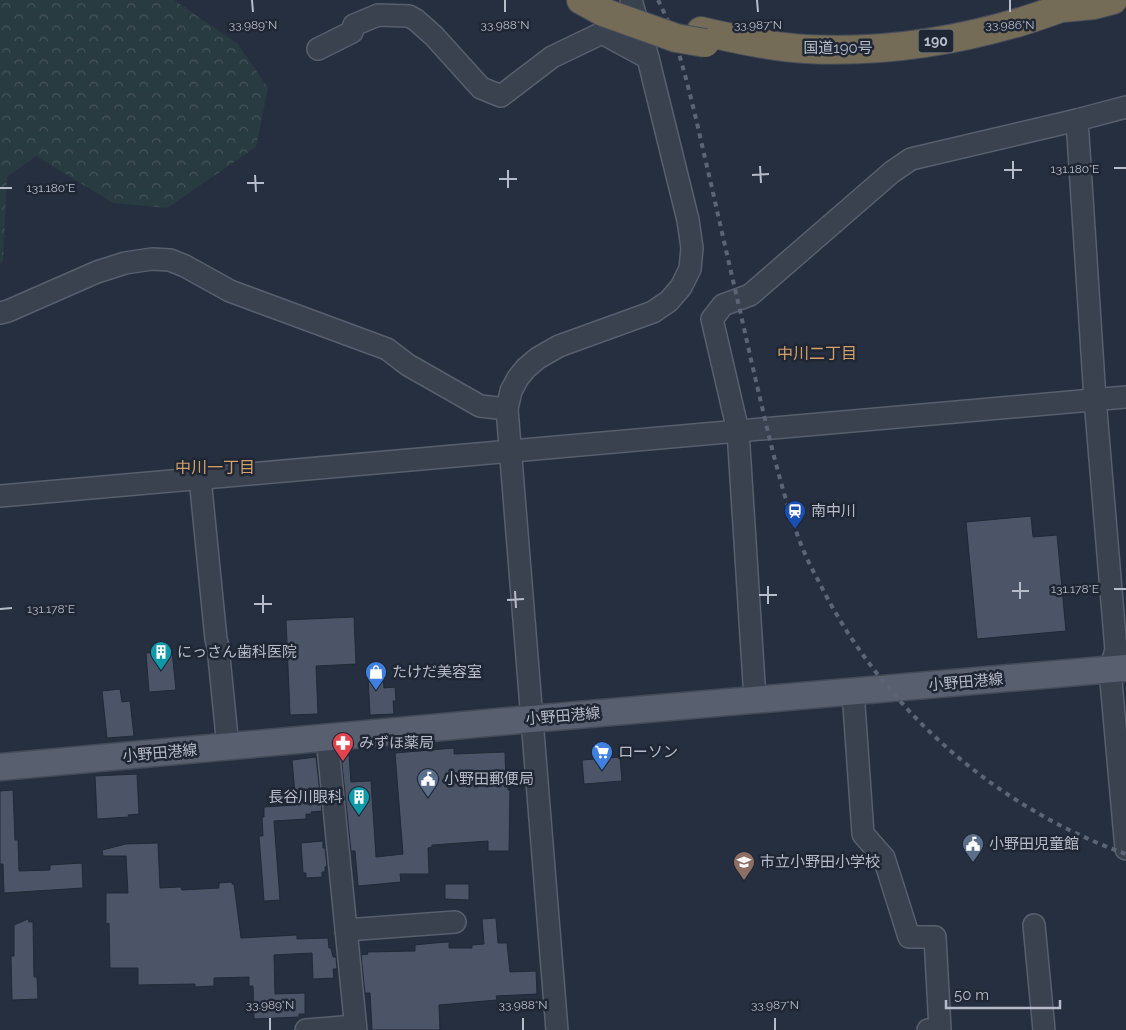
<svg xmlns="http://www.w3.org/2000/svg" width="1126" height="1030" font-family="Raleway,'Noto Sans JP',sans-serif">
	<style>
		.forest { fill: url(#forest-crowns) }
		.building { fill: #4c5568; stroke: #212836 }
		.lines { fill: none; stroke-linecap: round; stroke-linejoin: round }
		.minor-casing { stroke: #585f6d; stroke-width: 24 }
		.major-casing { stroke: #444a58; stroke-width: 29 }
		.highway-casing { stroke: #454c5a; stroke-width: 30 }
		.minor { stroke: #3a414f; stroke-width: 21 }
		.major { stroke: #58606f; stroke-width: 26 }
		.highway { stroke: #756c58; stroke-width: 28 }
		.rail { stroke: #5c6576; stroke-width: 4; stroke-dasharray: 5 5; stroke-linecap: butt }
		.highway-bridge-casing { stroke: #454c5a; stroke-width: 30; stroke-linecap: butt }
		.highway-bridge { stroke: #756c58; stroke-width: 28 }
		.ticks { fill: none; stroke: #b7bcca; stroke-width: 2 }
		.labels { text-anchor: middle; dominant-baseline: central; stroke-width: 5; stroke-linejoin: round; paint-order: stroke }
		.shield { fill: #1f2634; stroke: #898f9d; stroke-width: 1 }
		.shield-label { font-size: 14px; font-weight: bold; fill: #b7bcca }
		.street-label { font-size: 15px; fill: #b7bcca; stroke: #1f2634 }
		.poi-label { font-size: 15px; fill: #b7bcca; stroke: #1f2634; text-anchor: start }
		.neighbourhood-label { font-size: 16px; fill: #d2a06a; stroke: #1f2634 }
		.ticks-label { font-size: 12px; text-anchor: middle; fill: #b7bcca; stroke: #1f2634; stroke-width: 5; stroke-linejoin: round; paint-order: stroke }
	</style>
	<defs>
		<pattern id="forest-crowns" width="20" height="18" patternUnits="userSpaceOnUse" patternTransform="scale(1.25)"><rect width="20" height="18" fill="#283b40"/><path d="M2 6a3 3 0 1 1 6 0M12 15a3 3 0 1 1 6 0" fill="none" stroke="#45555a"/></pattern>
	</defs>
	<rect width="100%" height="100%" fill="#262f3f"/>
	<!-- forest -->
	<path class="forest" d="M0,0H174L238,44L268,88L256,147L167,208L113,203L36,156L7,177L3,261L0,263Z"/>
	<!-- building -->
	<g class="building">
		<path d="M1031,516L1033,537L1057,535L1066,631L977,639L966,522Z"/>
		<path d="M354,617L356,664L316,666L318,714L290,715L286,620Z"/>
		<path d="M172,651L176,690L149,692L146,653Z"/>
		<path d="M383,675L384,688L395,687L396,701H393L394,714L370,715L368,676Z"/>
		<path d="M120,689L122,702L130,701L134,736L107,738L102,691Z"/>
		<path d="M454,748V754L505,752L506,783H508V790H510L509,851H488V841L432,845V847L428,848L429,874H400L401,882L358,886L355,851H351L341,755H349L351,782L371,781L376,857L403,854L395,753Z"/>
		<path d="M316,757L322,811L311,812L312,814H306V819L274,821L280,900L264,901L259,836H263L262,817H264V807L296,805L292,760Z"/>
		<path d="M620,757L622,781L584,784L582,760Z"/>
		<path d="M137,774L139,814L128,815L129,817L97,819L95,776Z"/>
		<path d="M13,790L15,840H18L19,871L50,870V865L82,863L83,888L4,893L3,864H0V791Z"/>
		<path d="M323,841V848H325L327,866L325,867V872H322V877L306,878V873H303L301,843Z"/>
		<path d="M158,843L160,888L181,887L182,890L219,888V883L232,882V884H234L241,938L297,935V939L328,938L329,948H331L333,957H336L337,969H333L334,978L313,979L312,953L274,955L275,994L305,993V1014H299V1017L254,1019L253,986H249V977L214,978V986L195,987V984L138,985V968H110L109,923L106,924V893H128L126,856H103L102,850L126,844Z"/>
		<path d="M445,884H469V900L445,899Z"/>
		<path d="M496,918L498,943H507L510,972L536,971L537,994L496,996L497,1000L439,1005L440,1030H372L370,993H365L361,955L368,954L367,952L415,951V945L434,943L449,942V948H472V945L484,944L482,919Z"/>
		<path d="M28,919L29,922H33L34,977H37L38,999L12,1000L11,956H14V925Z"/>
	</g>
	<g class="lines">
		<!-- minor casing -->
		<g class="minor-casing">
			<g id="minor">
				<path d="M318,49L352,32L354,25L378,15L409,16L416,20L434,36L481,88L501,96L552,57L602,33L648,58"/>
				<path d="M1077,120L1095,399L1116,650L1110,670L1126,849"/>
				<path d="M0,313L8,311L97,272L125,263L152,259L170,260L185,266L230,291L387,349L408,365L480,406L507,409"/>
				<path d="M200,478L216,639L218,647L228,747"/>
				<path d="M0,496L1126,397"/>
				<path d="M853,691L863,834L884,858L909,937H935L940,1029L928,1030"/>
				<path d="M755,699L738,431L712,319L723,305L750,295L892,172L911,159L1077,120L1126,107"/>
				<path d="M327,737L356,1030"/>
				<path d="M1034,925L1044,1030"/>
				<path d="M346,930L455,922"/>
				<path d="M306,1030L355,1026"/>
				<path d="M557,1030L507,409L511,391L518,378L526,368L538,358L559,346L653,312L669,301L681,287L690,269L692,248L688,220L648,58L631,0"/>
			</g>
		</g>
		<!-- major casing -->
		<g class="major-casing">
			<path id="major" d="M0,767L531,719L1126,668"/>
		</g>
		<!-- highway casing -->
		<g class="highway-casing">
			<g id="highway">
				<path d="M581,0L603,12"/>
				<path d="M1063,8L1094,5L1113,0"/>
				<path d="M701,31C736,39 771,47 806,49C879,53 953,42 1023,21C1042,15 1061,9 1080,0"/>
			</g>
		</g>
		<!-- minor -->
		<use href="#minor" class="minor"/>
		<!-- major -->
		<use href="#major" class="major"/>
		<!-- highway -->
		<use href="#highway" class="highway"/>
		<!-- rail -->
		<path class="rail" d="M658,0C664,12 670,25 674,38C690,87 700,138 712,188C725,247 739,305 752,364C765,419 777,475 795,528C801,546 809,564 818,580C880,706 994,807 1126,854"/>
		<!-- highway-bridge casing -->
		<g class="highway-bridge-casing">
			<path id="highway-bridge" d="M603,12L676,38L705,43"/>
		</g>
		<!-- highway-bridge -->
		<use href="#highway-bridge" class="highway-bridge"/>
	</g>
	<!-- ticks -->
	<path class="ticks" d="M252,0L253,12M505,0V12M757,0L758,12M1010,0V12M1013,161V179M760,166L761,183M1114,168H1126M508,170V188M1004,170H1022M255,175L256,192M752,175L769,174M499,179H517M247,183H264M0,188H12M1020,582V599M768,586V604M1114,589H1126M515,591L516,608M1012,591H1029M263,595V613M759,595H777M507,600L524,599M254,604H272M0,609L12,608M270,1018V1030M523,1018V1030M775,1018V1030"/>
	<!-- icons -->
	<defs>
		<g id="station-pin" transform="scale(1.125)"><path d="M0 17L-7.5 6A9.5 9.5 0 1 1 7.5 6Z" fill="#1a4fb4" stroke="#1f2634"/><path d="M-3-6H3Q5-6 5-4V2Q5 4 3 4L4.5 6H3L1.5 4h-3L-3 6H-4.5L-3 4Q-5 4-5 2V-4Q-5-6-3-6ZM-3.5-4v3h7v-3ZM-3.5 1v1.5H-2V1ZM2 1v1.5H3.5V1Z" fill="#fff"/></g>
		<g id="building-pin" transform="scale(1.125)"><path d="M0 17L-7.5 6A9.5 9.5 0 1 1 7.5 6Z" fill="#0f9aa8" stroke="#1f2634"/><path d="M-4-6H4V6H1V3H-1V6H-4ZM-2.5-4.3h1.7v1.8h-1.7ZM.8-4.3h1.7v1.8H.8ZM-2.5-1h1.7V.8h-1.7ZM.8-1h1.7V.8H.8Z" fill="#fff"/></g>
		<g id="shop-pin" transform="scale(1.125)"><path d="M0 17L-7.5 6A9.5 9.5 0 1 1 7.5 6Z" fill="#3f7fe0" stroke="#1f2634"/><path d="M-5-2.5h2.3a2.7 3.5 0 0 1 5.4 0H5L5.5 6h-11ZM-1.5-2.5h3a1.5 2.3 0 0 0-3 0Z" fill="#fff"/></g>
		<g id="pharmacy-pin" transform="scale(1.125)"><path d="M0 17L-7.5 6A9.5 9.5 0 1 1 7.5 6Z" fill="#e0444e" stroke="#1f2634"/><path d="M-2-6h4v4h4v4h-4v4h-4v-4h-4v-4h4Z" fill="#fff"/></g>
		<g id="supermarket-pin" transform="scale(1.125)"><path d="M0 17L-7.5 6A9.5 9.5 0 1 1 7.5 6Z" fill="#3f7fe0" stroke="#1f2634"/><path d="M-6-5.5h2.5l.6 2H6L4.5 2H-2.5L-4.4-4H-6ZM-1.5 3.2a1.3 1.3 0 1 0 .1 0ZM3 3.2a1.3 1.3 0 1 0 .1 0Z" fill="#fff"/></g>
		<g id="civic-pin" transform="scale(1.125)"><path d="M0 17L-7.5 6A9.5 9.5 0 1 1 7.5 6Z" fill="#5c6f8a" stroke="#1f2634"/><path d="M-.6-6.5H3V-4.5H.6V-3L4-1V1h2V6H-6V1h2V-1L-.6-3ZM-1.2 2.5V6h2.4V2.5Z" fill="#fff"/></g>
		<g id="school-pin" transform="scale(1.125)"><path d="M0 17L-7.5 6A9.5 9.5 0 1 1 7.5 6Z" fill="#8d6e63" stroke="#1f2634"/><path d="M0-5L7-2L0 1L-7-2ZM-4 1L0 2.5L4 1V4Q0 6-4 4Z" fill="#fff"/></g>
	</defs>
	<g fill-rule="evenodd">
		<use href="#station-pin" x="795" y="511"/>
		<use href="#building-pin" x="161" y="652"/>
		<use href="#shop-pin" x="376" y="672"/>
		<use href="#pharmacy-pin" x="343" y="743"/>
		<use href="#supermarket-pin" x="602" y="752"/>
		<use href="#civic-pin" x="428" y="779"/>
		<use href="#building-pin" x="359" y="797"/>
		<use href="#civic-pin" x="973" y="844"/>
		<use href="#school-pin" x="744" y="862"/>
	</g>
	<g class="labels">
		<!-- shield labels -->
		<rect class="shield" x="918.5" y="29.5" width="35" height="23" rx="4"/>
		<g class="shield-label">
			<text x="936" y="41">190</text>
		</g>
		<!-- street labels -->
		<g class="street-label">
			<text x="838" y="48">国道190号</text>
			<text transform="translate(966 682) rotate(-5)">小野田港線</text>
			<text transform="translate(563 716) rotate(-5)">小野田港線</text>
			<text transform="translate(160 753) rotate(-5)">小野田港線</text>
		</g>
		<!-- poi labels -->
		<g class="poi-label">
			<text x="811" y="511">南中川</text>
			<text x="177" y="652">にっさん歯科医院</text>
			<text x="392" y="672">たけだ美容室</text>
			<text x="359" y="743">みずほ薬局</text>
			<text x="618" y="752">ローソン</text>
			<text x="444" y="779">小野田郵便局</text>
			<text x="343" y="797" text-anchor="end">長谷川眼科</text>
			<text x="989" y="844">小野田児童館</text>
			<text x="760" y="862">市立小野田小学校</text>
		</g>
		<!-- neighbourhood labels -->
		<g class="neighbourhood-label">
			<text x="817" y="353">中川二丁目</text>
			<text x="215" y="467">中川一丁目</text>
		</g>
	</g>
	<g class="ticks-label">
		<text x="253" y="29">33.989°N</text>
		<text x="505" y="29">33.988°N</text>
		<text x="758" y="29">33.987°N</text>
		<text x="1010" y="29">33.986°N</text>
		<text x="1075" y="173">131.180°E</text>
		<text x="51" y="192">131.180°E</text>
		<text x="1075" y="593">131.178°E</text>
		<text x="51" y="613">131.178°E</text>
		<text x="270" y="1009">33.989°N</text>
		<text x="523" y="1009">33.988°N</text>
		<text x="775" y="1009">33.987°N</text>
	</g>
	<!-- scale -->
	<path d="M946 1000v8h114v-8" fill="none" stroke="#b7bcca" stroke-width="2.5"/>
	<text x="954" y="1000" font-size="15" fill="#b7bcca" stroke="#1f2634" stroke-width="4" paint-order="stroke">50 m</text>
</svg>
